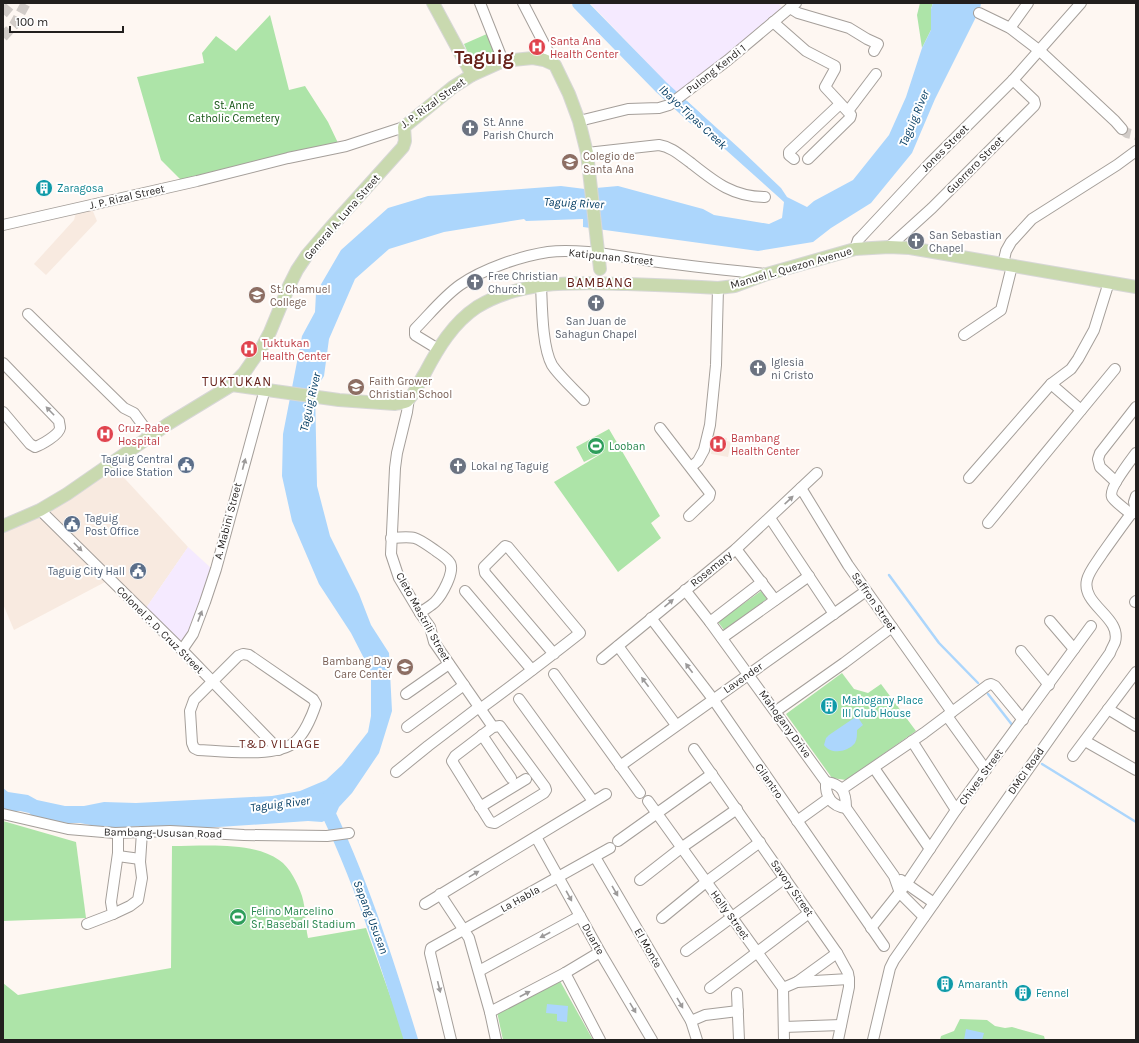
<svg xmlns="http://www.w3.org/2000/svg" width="1139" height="1043" font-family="Karla,sans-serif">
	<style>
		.built { fill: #f8eae0 }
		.education { fill: #f5eaff }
		.green { fill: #ade4a8 }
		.water { fill: #acd6fc }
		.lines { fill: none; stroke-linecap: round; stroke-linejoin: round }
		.stream { stroke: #acd6fc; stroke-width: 2.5 }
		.river { stroke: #acd6fc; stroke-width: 14 }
		.minor-tunnel { stroke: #d2ccc8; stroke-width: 10; stroke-dasharray: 10 5; stroke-linecap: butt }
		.minor-casing { stroke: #a59f9a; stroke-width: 12 }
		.major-casing { stroke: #d7d7d6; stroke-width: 14 }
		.minor { stroke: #fff; stroke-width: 10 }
		.major { stroke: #c9d9af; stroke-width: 12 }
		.oneway { fill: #9c9a9a }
		.labels { text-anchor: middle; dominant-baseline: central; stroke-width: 4; stroke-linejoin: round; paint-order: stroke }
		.health-label { font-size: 11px; fill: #be3a42; stroke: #fff; text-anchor: start }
		.street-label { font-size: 11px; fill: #221f1e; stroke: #fff }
		.park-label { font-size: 11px; fill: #135312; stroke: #fff }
		.worship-label { font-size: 11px; fill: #5b616d; stroke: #fff; text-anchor: start }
		.education-label { font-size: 11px; fill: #785e54; stroke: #fff; text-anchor: start }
		.culture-label { font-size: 11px; fill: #0d838f; stroke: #fff; text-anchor: start }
		.leisure-label { font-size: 11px; fill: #27864d; stroke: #fff; text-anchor: start }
		.service-label { font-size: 11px; fill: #4e5e75; stroke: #fff; text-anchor: end }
		.water-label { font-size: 12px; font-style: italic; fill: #033c63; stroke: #fff }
		.neighbourhood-label { font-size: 12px; letter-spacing: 1px; fill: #66221a; stroke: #fff }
		.quarter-label { font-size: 13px; letter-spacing: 1px; fill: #66221a; stroke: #fff }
		.town-label { font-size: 19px; font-weight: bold; fill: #66221a; stroke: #fff }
	</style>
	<rect width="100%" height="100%" fill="#fef7f2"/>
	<!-- built -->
	<g class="built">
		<path d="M92,209L97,221L46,275L34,264L74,220L76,213Z"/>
		<path d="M710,429L715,431V435L727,438V441L731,442L728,457L711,454L712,447L706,446Z"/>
		<path d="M114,467L188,547L146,608L45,512Z"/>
		<path d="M37,518H43L107,581L14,630L3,604V531Z"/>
	</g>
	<!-- education -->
	<g class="education">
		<path d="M590,3H778L785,11L676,93Z"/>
		<path d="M188,547L212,569L192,629L180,642L146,608Z"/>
	</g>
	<!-- green -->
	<g class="green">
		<path d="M920,3H933L931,9V30L922,48L917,15Z"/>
		<path d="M270,15L289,90L305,86L328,122L339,145L182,181L161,160L137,77L204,63L202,53L216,36L236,51Z"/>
		<path d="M489,33L498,55L474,66L464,44Z"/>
		<path d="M609,429L660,516L651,523L661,538L618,572L554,482L606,451L584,462L576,447Z"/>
		<path d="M761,591L767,599L724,630L718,622Z"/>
		<path d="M842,673L854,689L868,693L881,684L916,731L846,780L832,778L786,714Z"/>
		<path d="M3,821L76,842L86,918L3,921Z"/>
		<path d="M172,846C204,846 252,841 279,860C290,867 298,884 302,896C306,909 305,924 308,938L366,928L406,1040H3V983L18,995L171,968Z"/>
		<path d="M560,981L593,1040H503L497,1012Z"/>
		<path d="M960,1019L987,1020L995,1026L1005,1028L1012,1027L1044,1036L1045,1040H940L941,1036L954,1031Z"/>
	</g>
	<!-- water -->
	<g class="water">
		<path d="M933,3H981L980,9L935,99L912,153L871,203L831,228L813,242L758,251L583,227V219L526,221L524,219L444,232L389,249L355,279L329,339L324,376L315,390L317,486L330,536L359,594L371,625L389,653L392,711L379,753L352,793L339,807L335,816L322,822L308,821L189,829L143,826L106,828L80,823H68L42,820L35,818L29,813L20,811L3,812V788L8,792L28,795L37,800L65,806H84L104,802L136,803L272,796L300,791L326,780L342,765L368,732L371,716V672L351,633L319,584L292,521L282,476L283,434L302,336L315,312L316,293L341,250L388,208L428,196L561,186L585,189L618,186L703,209L714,215L769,224L782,218L784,202L679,108L687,101L740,149L781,188L787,197L807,207L814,201L853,180L889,135L906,97L922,48L931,30V9Z"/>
		<path d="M857,716L863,725L857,730C857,735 857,739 855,743C848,752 831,755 824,745L826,738L829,735Z"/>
		<path d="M547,1004L568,1006L567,1022L557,1021V1014L546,1013Z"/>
		<path d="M966,1029L984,1033L982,1040H964Z"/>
	</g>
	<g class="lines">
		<!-- stream -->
		<g class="stream">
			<path d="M889,575L939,643L978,683"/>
			<path d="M988,694L1013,726"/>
			<path d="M1042,764L1136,822"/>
		</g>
		<!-- river -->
		<g class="river">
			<path d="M579,3L661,87L695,118"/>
			<path d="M322,800C360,877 386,959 411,1040"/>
		</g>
		<!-- minor-tunnel -->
		<g class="minor-tunnel">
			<path d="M3,14L12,3"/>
			<path d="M3,37L14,25L26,3"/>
			<path d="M1122,129L1127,133L1136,135"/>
		</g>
		<!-- minor casing -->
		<g class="minor-casing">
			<g id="minor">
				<path d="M480,3L503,61"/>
				<path d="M523,3L555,65"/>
				<path d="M790,8L798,13L849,28L867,39L878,44L874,51"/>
				<path d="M979,13L1010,28L1040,51L1115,121L1122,129"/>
				<path d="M773,22L806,51L835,66V69L825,87L851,115L850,118L808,159"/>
				<path d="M1010,28L1028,3"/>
				<path d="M848,111L876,74"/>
				<path d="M579,121L628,109L659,108L669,105L728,60L796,3"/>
				<path d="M587,153L659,145C672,147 681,156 691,163C715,182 733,197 765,197"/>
				<path d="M794,159L789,155V152L840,104"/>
				<path d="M3,225L197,181L288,158L346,146L404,127"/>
				<path d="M889,247L932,208L1034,106L1035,104L1034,100L1013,80"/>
				<path d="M855,249L858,240L861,237L930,163L1013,80L1081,3"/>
				<path d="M1003,264L1006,251L1011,242L1032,219L1117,165L1136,151"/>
				<path d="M541,285C542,306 542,347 552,365C559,376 575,390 584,400"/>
				<path d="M28,314L124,408L134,413L150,435"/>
				<path d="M964,335L1001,310L1012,266"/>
				<path d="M438,349L415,335V329C429,315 443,297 460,285C483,269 521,256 548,252C576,248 617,256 645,260C685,266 726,270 766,274"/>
				<path d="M3,363L59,421C59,423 60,426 60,428C59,435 41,445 35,447L30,444L3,412"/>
				<path d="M1051,384L1081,410"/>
				<path d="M409,398L407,412L397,453L395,468L391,554L399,578L420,613L430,627L434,642L493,727"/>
				<path d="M660,428L710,493L709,497L689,516"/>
				<path d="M691,467L698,461L704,450L710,425L716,365L718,288"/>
				<path d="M969,478L1051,384L1071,369L1078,359L1094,330L1109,282"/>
				<path d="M1116,482L1100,467L1098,459L1100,453L1136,407"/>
				<path d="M801,488L848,565L952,712"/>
				<path d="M1136,496L1134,502L1136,511"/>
				<path d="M40,510L182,650L279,750"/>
				<path d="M1131,514C1126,510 1114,501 1112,497C1108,489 1131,460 1136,453"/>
				<path d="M770,518L834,614"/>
				<path d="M988,523L1115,369"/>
				<path d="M391,538C416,536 415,536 436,551C440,554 447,558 450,563C455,572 442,595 435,602C431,606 425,609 420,613"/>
				<path d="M736,549L775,600"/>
				<path d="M685,590L710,622L826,782"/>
				<path d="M465,591L532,670"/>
				<path d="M1135,602L1136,601"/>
				<path d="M651,618L713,699L884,946"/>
				<path d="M1050,621L1074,649"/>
				<path d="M710,622L762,582"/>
				<path d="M722,638L809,576"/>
				<path d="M618,646L676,725"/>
				<path d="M182,650L193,634L205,602L216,569L265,389"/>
				<path d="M1021,651L1049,685"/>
				<path d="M243,654L249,655L313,699L316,704C312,716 304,734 295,742C277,758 222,751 198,750L194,748L192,743L190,711L194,700L238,656Z"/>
				<path d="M602,659L736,549L817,473"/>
				<path d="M554,674L640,793"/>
				<path d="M406,694L449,664"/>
				<path d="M519,699L593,801"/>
				<path d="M480,709C514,684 547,659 580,633L508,547L505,546L484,567L485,573L554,654"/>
				<path d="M1108,709L1136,726"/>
				<path d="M776,711L844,663L892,627"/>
				<path d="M947,716L986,770"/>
				<path d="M500,726L545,787L546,790L544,793L495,823L490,822L452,761L455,756L493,727Z"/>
				<path d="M407,727L464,685"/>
				<path d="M482,735L511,778"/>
				<path d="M912,741L956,810"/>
				<path d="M1085,741L1136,770"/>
				<path d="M694,749L837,953L848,973L849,979V987L838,1040"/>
				<path d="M1073,756L1136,672"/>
				<path d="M620,766L866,591"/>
				<path d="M874,768L930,849"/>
				<path d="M396,772L428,746L479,707"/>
				<path d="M826,782C842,784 846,792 846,808C831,806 825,796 826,782Z"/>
				<path d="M842,789L924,733L988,685L991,684L995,686L1023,720"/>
				<path d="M648,801L783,988L784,1040"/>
				<path d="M480,807L526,779"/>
				<path d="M846,808L894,876L900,893L924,917"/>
				<path d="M3,814L68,829L115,833L170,831L244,835L327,836L349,833"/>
				<path d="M797,821L829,798"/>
				<path d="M536,837L600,952L652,1040"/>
				<path d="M618,841L712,774"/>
				<path d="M118,856L140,859"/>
				<path d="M595,857L691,1021L697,1040"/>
				<path d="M640,880L681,848L737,809"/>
				<path d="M901,880L934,903"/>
				<path d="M440,894L469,938L490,1012L496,1040"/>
				<path d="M425,904L606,794"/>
				<path d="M113,914L130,906L138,900L142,878L140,862L142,832"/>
				<path d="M662,918L706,882L760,842"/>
				<path d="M87,924L113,914L111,902L118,853V833"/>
				<path d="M871,928L907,883L956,810L1091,626"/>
				<path d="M686,951L785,878"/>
				<path d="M479,971L580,916"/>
				<path d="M565,973L600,1040"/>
				<path d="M797,982L849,979"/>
				<path d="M710,988L809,913"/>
				<path d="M783,988L797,982L837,953"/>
				<path d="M737,993L739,1040"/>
				<path d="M490,1012L565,973L600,952"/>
				<path d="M691,1021L705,1015L738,1011"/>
				<path d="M784,1027L841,1025"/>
				<path d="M451,1040L430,953L431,948L610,848"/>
				<path d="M873,1040L890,968L894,960L1110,653C1111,649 1114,645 1115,642C1122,617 1081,605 1087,580C1089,571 1097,562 1102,554C1112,540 1121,527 1131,514L1136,512"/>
			</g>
		</g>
		<!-- major casing -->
		<g class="major-casing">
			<g id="major">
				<path d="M433,3L472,75"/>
				<path d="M232,385L339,400L395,404C399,403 404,403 407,401C415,394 419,382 425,373C438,348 453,323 477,307C523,279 576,283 627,284C658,285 688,286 718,288L735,286L767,274L855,249L889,247L910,248L1136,287"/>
				<path d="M3,526L40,510L67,494L168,424L232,385L244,373L262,347L270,332L289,286L297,270L307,255L331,227L403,147L405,141L404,127L453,87L472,75L503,61L533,58L544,60L555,65L569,94L579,121L587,153L600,269"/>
			</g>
		</g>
		<!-- minor -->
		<use href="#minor" class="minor"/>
		<!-- major -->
		<use href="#major" class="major"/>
	</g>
	<!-- one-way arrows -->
	<defs><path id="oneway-solid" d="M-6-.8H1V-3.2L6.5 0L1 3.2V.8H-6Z"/></defs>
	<g class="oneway">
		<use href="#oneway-solid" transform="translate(50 411) rotate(-134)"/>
		<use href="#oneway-solid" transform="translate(244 464) rotate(-75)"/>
		<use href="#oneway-solid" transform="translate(789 500) rotate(-43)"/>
		<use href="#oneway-solid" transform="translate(78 547) rotate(45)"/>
		<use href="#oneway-solid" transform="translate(669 603) rotate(-40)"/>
		<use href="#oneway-solid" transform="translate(200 616) rotate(-69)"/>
		<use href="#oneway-solid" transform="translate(689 668) rotate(-127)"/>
		<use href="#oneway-solid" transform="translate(645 682) rotate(-127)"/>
		<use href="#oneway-solid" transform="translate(474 874) rotate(-31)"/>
		<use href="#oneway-solid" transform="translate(615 891) rotate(60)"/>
		<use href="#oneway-solid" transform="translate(569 896) rotate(61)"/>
		<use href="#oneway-solid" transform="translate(545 935) rotate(152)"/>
		<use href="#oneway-solid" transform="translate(439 987) rotate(76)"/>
		<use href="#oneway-solid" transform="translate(525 994) rotate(-28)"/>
		<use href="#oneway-solid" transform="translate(680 1003) rotate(60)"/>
		<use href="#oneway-solid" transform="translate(633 1008) rotate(59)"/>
	</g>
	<!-- icons -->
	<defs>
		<g id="hospital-disc" transform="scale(0.9)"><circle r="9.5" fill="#e0444e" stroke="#fff"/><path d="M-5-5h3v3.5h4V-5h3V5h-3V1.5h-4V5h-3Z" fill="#fff"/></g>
		<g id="church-disc" transform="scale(0.9)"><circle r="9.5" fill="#6b7280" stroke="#fff"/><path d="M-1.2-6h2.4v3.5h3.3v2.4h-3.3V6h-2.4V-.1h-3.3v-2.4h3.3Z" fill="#fff"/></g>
		<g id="university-disc" transform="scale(0.9)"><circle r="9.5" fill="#8d6e63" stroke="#fff"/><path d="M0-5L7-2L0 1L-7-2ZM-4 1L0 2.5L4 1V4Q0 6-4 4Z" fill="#fff"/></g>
		<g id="building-disc" transform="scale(0.9)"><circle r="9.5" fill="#0f9aa8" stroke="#fff"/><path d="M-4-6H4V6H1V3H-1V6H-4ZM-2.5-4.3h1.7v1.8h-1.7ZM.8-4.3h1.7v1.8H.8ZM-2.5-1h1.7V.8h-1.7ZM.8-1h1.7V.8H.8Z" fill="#fff"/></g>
		<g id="school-disc" transform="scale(0.9)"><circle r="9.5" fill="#8d6e63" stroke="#fff"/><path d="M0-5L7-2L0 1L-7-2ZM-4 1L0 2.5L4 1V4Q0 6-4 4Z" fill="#fff"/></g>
		<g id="stadium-disc" transform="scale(0.9)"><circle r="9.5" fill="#2e9e5b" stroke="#fff"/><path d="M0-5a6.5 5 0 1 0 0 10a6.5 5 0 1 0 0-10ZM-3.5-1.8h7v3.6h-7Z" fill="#fff"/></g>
		<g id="civic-disc" transform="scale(0.9)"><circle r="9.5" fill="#5c6f8a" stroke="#fff"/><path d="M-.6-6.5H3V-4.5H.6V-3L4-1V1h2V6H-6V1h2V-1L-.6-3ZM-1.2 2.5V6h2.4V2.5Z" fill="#fff"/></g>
	</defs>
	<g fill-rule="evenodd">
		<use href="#hospital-disc" x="537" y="47"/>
		<use href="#church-disc" x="470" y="128"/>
		<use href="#university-disc" x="570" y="162"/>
		<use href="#building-disc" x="44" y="188"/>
		<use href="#church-disc" x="916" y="241"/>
		<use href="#church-disc" x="475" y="282"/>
		<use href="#university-disc" x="257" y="295"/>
		<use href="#church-disc" x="596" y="303"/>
		<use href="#hospital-disc" x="249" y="349"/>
		<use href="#church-disc" x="758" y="368"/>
		<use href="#school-disc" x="356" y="387"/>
		<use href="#hospital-disc" x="105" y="434"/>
		<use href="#hospital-disc" x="718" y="444"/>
		<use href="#stadium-disc" x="596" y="446"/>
		<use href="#civic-disc" x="186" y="465"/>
		<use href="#church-disc" x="458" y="466"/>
		<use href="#civic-disc" x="72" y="524"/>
		<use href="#civic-disc" x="138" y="571"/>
		<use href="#school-disc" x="405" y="667"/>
		<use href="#building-disc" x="829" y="706"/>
		<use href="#stadium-disc" x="238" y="917"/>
		<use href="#building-disc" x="945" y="984"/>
		<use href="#building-disc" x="1023" y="993"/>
	</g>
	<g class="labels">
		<!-- health labels -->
		<g class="health-label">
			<text x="550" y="41">Santa Ana<tspan x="550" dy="13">Health Center</tspan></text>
			<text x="262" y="343">Tuktukan<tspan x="262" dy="13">Health Center</tspan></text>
			<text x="118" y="428">Cruz-Rabe<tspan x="118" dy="13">Hospital</tspan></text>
			<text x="731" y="438">Bambang<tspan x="731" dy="13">Health Center</tspan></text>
		</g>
		<!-- street labels -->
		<g class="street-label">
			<text transform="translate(716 69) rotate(-38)">Pulong Kendi 1</text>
			<text transform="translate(433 103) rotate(-36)">J. P. Rizal Street</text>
			<text transform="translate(945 148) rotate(-45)">Jones Street</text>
			<text transform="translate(975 165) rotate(-45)">Guerrero Street</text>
			<text transform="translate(127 197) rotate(-13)">J. P. Rizal Street</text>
			<text transform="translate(342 217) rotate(-49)">General A. Luna Street</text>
			<text transform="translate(611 257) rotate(6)">Katipunan Street</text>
			<text transform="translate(791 268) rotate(-16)">Manuel L. Quezon Avenue</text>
			<text transform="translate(228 521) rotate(-75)">A. Mabini Street</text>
			<text transform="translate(711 569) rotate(-39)">Rosemary</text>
			<text transform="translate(874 602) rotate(55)">Saffron Street</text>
			<text transform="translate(423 617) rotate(61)">Cleto Mastrili Street</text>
			<text transform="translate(160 630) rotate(45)">Colonel P. D. Cruz Street</text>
			<text transform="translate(743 678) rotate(-35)">Lavender</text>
			<text transform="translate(785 724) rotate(54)">Mahogany Drive</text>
			<text transform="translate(1026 771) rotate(-55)">DMCI Road</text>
			<text transform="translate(981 777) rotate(-54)">Chives Street</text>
			<text transform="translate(769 781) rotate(55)">Cilantro</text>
			<text transform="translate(163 833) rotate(1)">Bambang-Ususan Road</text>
			<text transform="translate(792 888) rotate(55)">Savory Street</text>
			<text transform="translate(520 899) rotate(-29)">La Habla</text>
			<text transform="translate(730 915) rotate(54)">Holly Street</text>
			<text transform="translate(593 939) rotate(61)">Duarte</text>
			<text transform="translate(648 948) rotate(60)">El Monte</text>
		</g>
		<!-- park labels -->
		<g class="park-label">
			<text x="234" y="105">St. Anne<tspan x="234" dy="13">Catholic Cemetery</tspan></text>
		</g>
		<!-- worship labels -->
		<g class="worship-label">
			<text x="483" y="122">St. Anne<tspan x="483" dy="13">Parish Church</tspan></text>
			<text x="929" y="235">San Sebastian<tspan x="929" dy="13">Chapel</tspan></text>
			<text x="488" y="276">Free Christian<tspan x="488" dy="13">Church</tspan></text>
			<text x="596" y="321" text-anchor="middle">San Juan de<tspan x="596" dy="13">Sahagun Chapel</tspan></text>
			<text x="771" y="362">Iglesia<tspan x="771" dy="13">ni Cristo</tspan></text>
			<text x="471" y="466">Lokal ng Taguig</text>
		</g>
		<!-- education labels -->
		<g class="education-label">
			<text x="583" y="156">Colegio de<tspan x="583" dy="13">Santa Ana</tspan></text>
			<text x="270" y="289">St. Chamuel<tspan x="270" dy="13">College</tspan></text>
			<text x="369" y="381">Faith Grower<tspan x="369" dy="13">Christian School</tspan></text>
			<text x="392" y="661" text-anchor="end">Bambang Day<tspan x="392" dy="13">Care Center</tspan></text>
		</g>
		<!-- culture labels -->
		<g class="culture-label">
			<text x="57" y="188">Zaragosa</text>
			<text x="842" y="700">Mahogany Place<tspan x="842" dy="13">III Club House</tspan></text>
			<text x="958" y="984">Amaranth</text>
			<text x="1036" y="993">Fennel</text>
		</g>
		<!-- leisure labels -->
		<g class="leisure-label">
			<text x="609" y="446">Looban</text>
			<text x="251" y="911">Felino Marcelino<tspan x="251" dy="13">Sr. Baseball Stadium</tspan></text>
		</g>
		<!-- service labels -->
		<g class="service-label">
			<text x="173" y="459">Taguig Central<tspan x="173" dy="13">Police Station</tspan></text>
			<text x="85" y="518" text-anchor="start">Taguig<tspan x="85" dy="13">Post Office</tspan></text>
			<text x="125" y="571">Taguig City Hall</text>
		</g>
		<!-- water labels -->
		<g class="water-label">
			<text transform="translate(693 117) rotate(43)">Ibayo-Tipas Creek</text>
			<text transform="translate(914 118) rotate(-67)">Taguig River</text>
			<text transform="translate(574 203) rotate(3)">Taguig River</text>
			<text transform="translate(310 402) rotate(-77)">Taguig River</text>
			<text transform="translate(280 804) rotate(-7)">Taguig River</text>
			<text transform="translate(371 917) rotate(69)">Sapang Ususan</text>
		</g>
		<!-- neighbourhood labels -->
		<g class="neighbourhood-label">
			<text x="280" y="744">T&amp;D VILLAGE</text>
		</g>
		<!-- quarter labels -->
		<g class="quarter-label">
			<text x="600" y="282">BAMBANG</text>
			<text x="237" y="381">TUKTUKAN</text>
		</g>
		<!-- town labels -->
		<g class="town-label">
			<text x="484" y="58">Taguig</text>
		</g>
	</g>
	<!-- border -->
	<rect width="1139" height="1043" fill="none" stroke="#221f1e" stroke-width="8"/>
	<!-- scale -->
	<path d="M10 26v6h113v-6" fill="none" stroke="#221f1e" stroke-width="2"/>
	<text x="16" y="26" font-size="12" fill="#221f1e" stroke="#ffffff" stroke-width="3" paint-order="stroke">100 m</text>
</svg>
